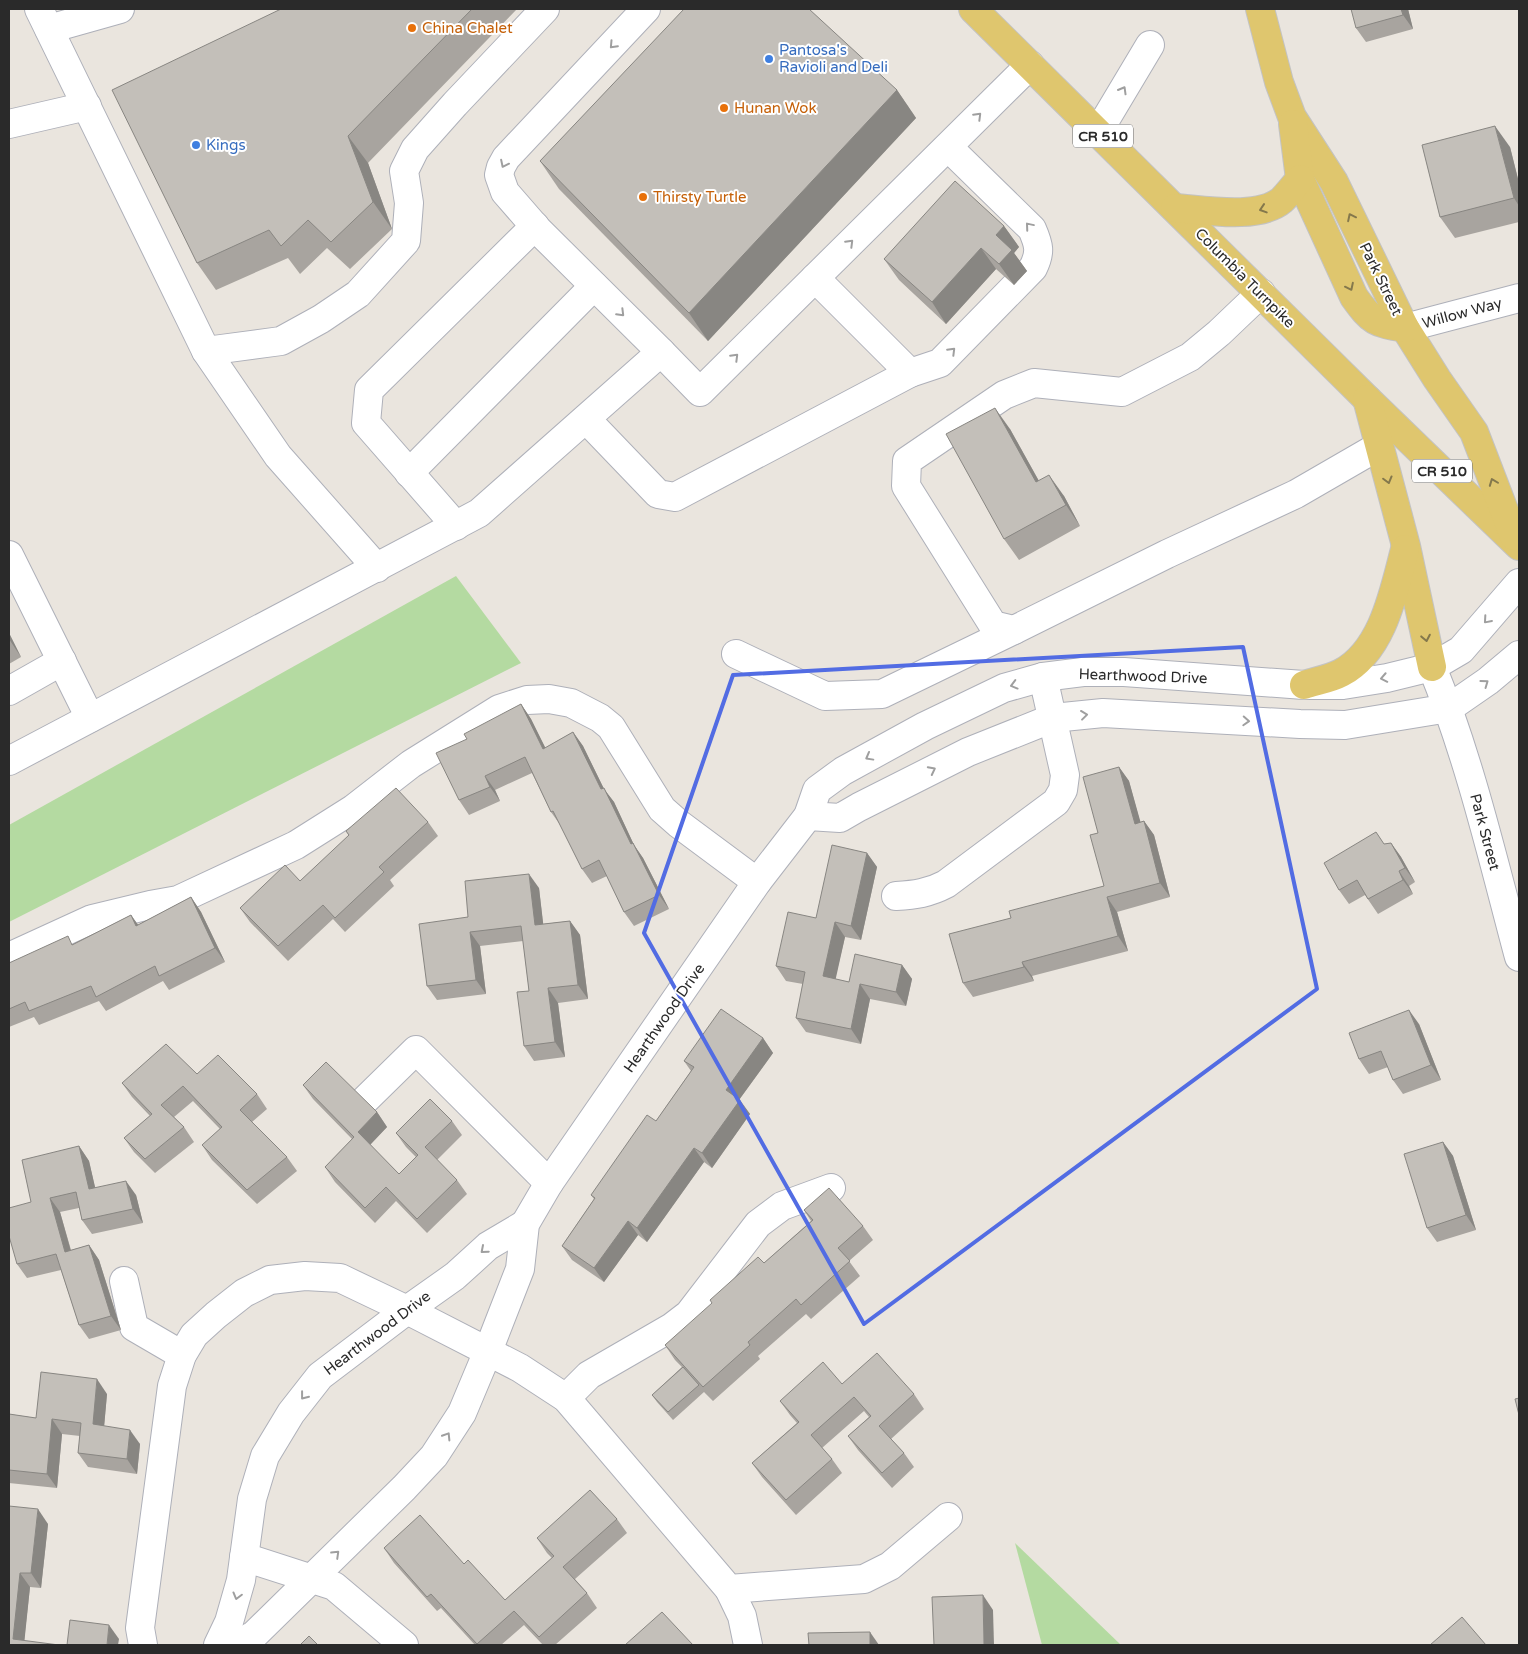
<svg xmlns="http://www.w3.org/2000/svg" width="1528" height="1654" font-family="'Varela Round',sans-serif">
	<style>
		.green { fill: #b4daa1 }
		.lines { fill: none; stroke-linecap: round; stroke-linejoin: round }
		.minor-casing { stroke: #aeb0b9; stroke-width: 30 }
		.major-casing { stroke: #c3c3c3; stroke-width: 30 }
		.minor { stroke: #fff; stroke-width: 28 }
		.major { stroke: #dfc66e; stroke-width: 28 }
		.wall { fill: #a8a49f }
		.shaded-wall { fill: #888682 }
		.building { fill: #c3bfb9; stroke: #888682 }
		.oneway { stroke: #9f9f9f }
		.oneway2 { stroke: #84784c }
		.marked { fill: none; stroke: #526ce3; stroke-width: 4; stroke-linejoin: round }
		.food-dot { fill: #e8710a; stroke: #fff; stroke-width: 2 }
		.shop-dot { fill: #3f7fe0; stroke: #fff; stroke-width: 2 }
		.labels { text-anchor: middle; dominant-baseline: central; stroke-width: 4; stroke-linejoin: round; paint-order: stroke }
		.shield { fill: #fff; stroke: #6a6a6a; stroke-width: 1 }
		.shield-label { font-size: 14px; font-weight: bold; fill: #2a2a2a }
		.food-label { font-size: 15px; fill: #c56008; stroke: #fff; text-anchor: start }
		.shop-label { font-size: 15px; fill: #366cbe; stroke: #fff; text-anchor: start }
		.street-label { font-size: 15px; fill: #2a2a2a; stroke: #fff }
	</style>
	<rect width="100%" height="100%" fill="#eae5de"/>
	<!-- green -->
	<g class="green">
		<path d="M456,576L521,663L9,922V825Z"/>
		<path d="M1015,1543L1121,1645H1042Z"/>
	</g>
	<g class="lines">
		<!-- minor casing -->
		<g class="minor-casing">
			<g id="minor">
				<path d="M39,9L206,351L278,456L377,568"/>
				<path d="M646,9L506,158L501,167L499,175L505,192L538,230L661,352"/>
				<path d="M49,29L120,9"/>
				<path d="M9,124L87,106"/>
				<path d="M1098,132L1150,45"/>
				<path d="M1261,293L1219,333L1190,357L1122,392L1034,383L1004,395L907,461L906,486L993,625L1014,630L1167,554L1296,494L1379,446"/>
				<path d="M1405,328L1519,298"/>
				<path d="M206,351L281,341L321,319L358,294L406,241L409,203L404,171L415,149L455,104L545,9"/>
				<path d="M910,373L940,363L1033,268C1041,252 1039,245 1032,229L948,147"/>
				<path d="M586,419L658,494L675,497L910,373L815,278"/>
				<path d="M409,473L594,286"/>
				<path d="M456,526L366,423L369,390L535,226"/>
				<path d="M9,555L90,718"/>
				<path d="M736,654L825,696L882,694L1014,630"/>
				<path d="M1432,667C1470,760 1493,860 1519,957"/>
				<path d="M9,691L62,661"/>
				<path d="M9,761L479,513L661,352L700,392L1030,65"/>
				<path d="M808,816L840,818L859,807L968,752L1053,718L1103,713L1300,724L1345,725L1449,708L1488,681L1519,655"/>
				<path d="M896,896C915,895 929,893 946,884L1056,802L1063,790L1065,775L1043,677"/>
				<path d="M9,957L92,919L150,905L178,900L296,845L353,809L411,764L499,709L527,700L549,699L571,703L600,718L611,727L662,809L679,824L757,882"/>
				<path d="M365,1100L416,1050L549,1183"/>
				<path d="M124,1281L134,1327L182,1355"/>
				<path d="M566,1398L589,1375L672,1327L689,1314L758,1224L782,1206L831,1188"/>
				<path d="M244,1557L334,1586L404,1645"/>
				<path d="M729,1589L742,1616L748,1645"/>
				<path d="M143,1645L140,1628L172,1386L182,1355L194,1335L216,1315L244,1293L270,1280L305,1276L340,1278L407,1310L520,1368L566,1398L729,1589L864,1579L890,1566L948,1517"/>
				<path d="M218,1645L229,1622L241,1580L252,1499L265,1456L291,1413L320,1376L407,1310L455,1276L488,1246L525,1224"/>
				<path d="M236,1645L254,1635L404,1488L434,1456L462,1413L488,1351L520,1269L525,1224L549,1183L757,882L808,816L817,790L843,771L925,726L1004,688L1043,677L1083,672H1124L1304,685H1343L1387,678L1432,667L1461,650L1519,583"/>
			</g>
		</g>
		<!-- major casing -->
		<g class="major-casing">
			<g id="major">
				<path d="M973,9L1367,399L1519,546"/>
				<path d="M1260,9L1279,82L1292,117L1334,182L1405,328L1437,379L1474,432L1514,536"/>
				<path d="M1293,124L1300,179L1354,297C1372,322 1375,323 1405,328"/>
				<path d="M1175,208C1204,210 1259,220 1282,200C1288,194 1294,186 1300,179"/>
				<path d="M1367,399L1406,546L1432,667"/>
				<path d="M1304,685C1316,681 1330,679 1341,673C1383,651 1394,591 1405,549"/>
			</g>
		</g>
		<!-- minor -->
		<use href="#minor" class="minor"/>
		<!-- major -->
		<use href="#major" class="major"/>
	</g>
	<!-- wall -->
	<g class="wall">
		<path d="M281,9H517L368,163L392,229L350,269L327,248L300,274L288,258L216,290L197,263Z"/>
		<path d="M1408,9L1413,29L1366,42L1356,28Z"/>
		<path d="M897,90L916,118L708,341L559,189L540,161Z"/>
		<path d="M1510,147L1519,183V222L1455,238L1440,217Z"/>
		<path d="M1004,226L1019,247L1014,253L1027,271L1014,285L996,269L946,324L899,280L884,259Z"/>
		<path d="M1010,429L1039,481L1064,496L1080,526L1019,560L1004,539Z"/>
		<path d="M9,633L21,657L9,664Z"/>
		<path d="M521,704L531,719L545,748L573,732L583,746L604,789L614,802L634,845L643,858L669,909L634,926L624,912L607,876L592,883L582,869L561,826L551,812L532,773L495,790L500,801L469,815L459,800L467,739Z"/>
		<path d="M1119,767L1129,781L1140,822L1144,821L1154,835L1170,897L1117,912L1128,951L1032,976L1034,981L973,997L963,983L1011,918L1104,886L1098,833Z"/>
		<path d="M428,822L438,836L390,880L394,886L345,932L333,919L288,961L250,922L240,908L300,881L349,836L346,831Z"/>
		<path d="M1391,843L1401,857L1415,882L1409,886L1413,894L1378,914L1365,895L1349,904L1339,890L1385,844Z"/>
		<path d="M867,853L877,867L861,940L845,937L835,979L849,982L902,965L912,979L906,1006L870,999L861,1044L806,1032L796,1018L803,984L786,981L776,966L816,918Z"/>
		<path d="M539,888L543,924L570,921L580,935L588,999L558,1003L565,1057L534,1061L524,1046L529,991L523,941L480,946L486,994L437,1000L427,986L468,917Z"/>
		<path d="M191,897L201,912L225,962L169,990L163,981L106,1011L99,1001L39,1025L34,1017L9,1027V961L10,963L74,944L131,915L138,925Z"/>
		<path d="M1419,1024L1441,1080L1403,1094L1393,1080L1388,1067L1369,1074L1359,1059Z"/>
		<path d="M763,1038L773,1053L739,1100L750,1114L712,1168L704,1162L647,1242L638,1235L604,1282L572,1260L562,1246L594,1199L591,1195L656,1121L691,1071L684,1061Z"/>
		<path d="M197,1074L257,1094L267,1109L252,1122L287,1157L297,1171L257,1204L212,1160L202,1145L220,1129L193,1101L174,1117L184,1127L194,1142L155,1173L134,1152L124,1138L150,1116L132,1097L122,1083Z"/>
		<path d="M303,1085L377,1112L387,1127L370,1145L399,1174L416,1157L406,1147L396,1133L452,1121L462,1135L437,1160L457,1180L467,1194L427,1233L396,1201L375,1223L335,1182L325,1167L352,1139L313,1099Z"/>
		<path d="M1443,1142L1453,1156L1476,1230L1437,1242L1427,1228Z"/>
		<path d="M79,1146L89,1161L95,1188L136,1195L143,1223L92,1234L82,1220L79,1208L60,1212L71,1250L89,1245L99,1260L121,1330L89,1339L79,1325L61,1270L27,1278L17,1264L31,1202Z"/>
		<path d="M804,1210L863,1226L873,1240L849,1261L860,1276L811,1319L806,1314L758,1356L760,1359L713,1401L704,1392L673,1420L657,1402L652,1395L682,1367L675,1360L665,1345L764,1263L811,1221Z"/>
		<path d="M842,1384L914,1394L924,1409L891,1439L904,1453L914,1467L892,1488L858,1450L848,1436L869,1417L864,1411L822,1448L832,1459L842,1473L796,1515L762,1477L752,1463L797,1423L790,1415L780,1401Z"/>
		<path d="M107,1394L104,1426L140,1444L137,1474L88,1467L78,1453L80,1436L62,1434L57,1488L9,1483V1414L36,1418Z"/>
		<path d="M9,1506L48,1524L41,1588L30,1587L24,1641L9,1645Z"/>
		<path d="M617,1519L627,1533L575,1579L587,1593L597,1608L555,1645H543L524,1625L501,1645H475L441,1608L437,1611L394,1563L384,1548L464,1564L505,1600L552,1558L547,1553L537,1538Z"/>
	</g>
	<!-- shaded-wall -->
	<g class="shaded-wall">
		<path d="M1401,9H1408L1413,29L1403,15Z"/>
		<path d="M897,90L916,118L708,341L689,313Z"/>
		<path d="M1495,126L1510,147L1519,183V206L1514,198Z"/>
		<path d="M348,136L368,163L392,229L373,202Z"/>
		<path d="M1004,226L1019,247L1014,253L1027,271L1014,285L999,264L996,235Z"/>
		<path d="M981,248L996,269L946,324L932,302Z"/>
		<path d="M995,408L1010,429L1051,503L1036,482Z"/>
		<path d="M1049,475L1064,496L1080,526L1066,505Z"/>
		<path d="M9,633L21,657L9,639Z"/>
		<path d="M521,704L531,719L553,763L543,749Z"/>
		<path d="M573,732L583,746L604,789L614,802L634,845L643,858L669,909L659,895L631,844L601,789Z"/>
		<path d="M1119,767L1129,781L1145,838L1135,824Z"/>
		<path d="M485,776L495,790L500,801L490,787Z"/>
		<path d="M1144,821L1154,835L1170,897L1160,883Z"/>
		<path d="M1391,843L1401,857L1415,882L1405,868Z"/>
		<path d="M867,853L877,867L861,940L851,926Z"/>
		<path d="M1399,871L1409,886L1413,894L1403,880Z"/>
		<path d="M529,874L539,888L545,939L535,925Z"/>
		<path d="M191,897L201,912L225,962L215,948Z"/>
		<path d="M1107,897L1117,912L1128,951L1118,936Z"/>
		<path d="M131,915L141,929L136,926Z"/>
		<path d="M570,921L580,935L588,999L578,985Z"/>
		<path d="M835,922L845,937L833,991L823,976Z"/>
		<path d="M470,932L480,946L486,994L476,980Z"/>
		<path d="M1022,962L1032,976L1034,981L1024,967Z"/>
		<path d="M902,965L912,979L906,1006L896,992Z"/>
		<path d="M860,984L870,999L861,1044L851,1029Z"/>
		<path d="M548,988L558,1003L565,1057L555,1042Z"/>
		<path d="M1409,1010L1419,1024L1441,1080L1431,1065Z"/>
		<path d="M763,1038L773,1053L736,1104L726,1090Z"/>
		<path d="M740,1100L750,1114L712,1168L702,1153Z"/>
		<path d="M377,1112L387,1127L368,1147L358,1132Z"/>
		<path d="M1443,1142L1453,1156L1476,1230L1466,1215Z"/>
		<path d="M79,1146L89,1161L99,1204L89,1189Z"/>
		<path d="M694,1148L704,1162L647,1242L637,1228Z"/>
		<path d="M126,1181L136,1195L143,1223L133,1209Z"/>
		<path d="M50,1198L60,1212L75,1266L65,1252Z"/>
		<path d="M628,1221L638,1235L604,1282L594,1268Z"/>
		<path d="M89,1245L99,1260L121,1330L111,1316Z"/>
		<path d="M97,1379L107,1394L103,1439L93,1424Z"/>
		<path d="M52,1419L62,1434L57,1488L47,1474Z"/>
		<path d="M130,1430L140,1444L137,1474L127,1459Z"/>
		<path d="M38,1509L48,1524L41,1588L31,1573Z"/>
		<path d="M20,1573L30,1587L24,1645L13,1639Z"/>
		<path d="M983,1595L993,1610L994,1645H984Z"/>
		<path d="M109,1625L119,1639L118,1645H107Z"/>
		<path d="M870,1632L879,1645H870Z"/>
	</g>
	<!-- building -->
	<g class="building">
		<path d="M281,9H472L348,136L373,202L331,242L308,220L281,246L269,230L197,263L112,90Z"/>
		<path d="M684,9H809L897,90L689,313L540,161Z"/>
		<path d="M1351,9H1401L1403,15L1356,28Z"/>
		<path d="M1495,126L1514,198L1440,217L1422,145Z"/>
		<path d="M955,181L1004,226L996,235L1012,250L999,264L981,248L932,302L884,259Z"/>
		<path d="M995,408L1036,482L1049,475L1066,505L1004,539L946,434Z"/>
		<path d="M521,704L543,749L573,732L601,789L604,788L631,844L633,843L659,895L624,912L599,860L582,869L553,811L551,812L525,757L485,776L490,787L459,800L436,753L467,739L464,734Z"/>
		<path d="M1119,767L1135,824L1144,821L1160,883L1107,897L1118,936L1022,962L1024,967L963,983L949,934L1011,918L1009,911L1104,886L1090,835L1098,833L1083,777Z"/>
		<path d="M396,788L428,822L379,867L384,872L335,918L323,905L278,946L240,908L285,865L300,881L349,835L346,831Z"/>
		<path d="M1376,832L1384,844L1391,843L1405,868L1399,871L1403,880L1368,899L1357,880L1339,890L1324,863Z"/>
		<path d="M832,845L867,853L851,926L835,922L823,976L849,982L855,954L902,965L896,992L860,984L851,1029L796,1018L805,972L776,966L788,912L816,918Z"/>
		<path d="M529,874L535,925L570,921L578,985L548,988L555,1042L524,1046L517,992L529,991L521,926L470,932L476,980L427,986L419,924L468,917L465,881Z"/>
		<path d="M191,897L215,948L159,976L155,966L96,997L91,986L29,1011L25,1002L9,1009V963L68,936L72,945L131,915L136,926Z"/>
		<path d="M721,1009L763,1038L726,1090L740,1100L702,1153L694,1148L637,1228L628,1221L594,1268L562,1246L595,1198L591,1195L647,1115L656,1121L694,1067L684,1061Z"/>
		<path d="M1409,1010L1431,1065L1393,1080L1381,1051L1359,1059L1349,1033Z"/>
		<path d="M166,1044L197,1074L218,1055L257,1094L240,1110L287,1157L247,1190L202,1145L222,1127L183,1086L161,1105L184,1127L145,1159L124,1138L152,1114L122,1083Z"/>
		<path d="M326,1062L377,1112L358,1132L399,1174L418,1155L396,1133L430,1099L452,1121L425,1147L457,1180L417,1219L386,1187L365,1208L325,1167L354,1137L303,1085Z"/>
		<path d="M1443,1142L1466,1215L1427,1228L1404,1154Z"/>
		<path d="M79,1146L89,1189L126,1181L133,1209L82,1220L76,1192L50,1198L65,1252L89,1245L111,1316L79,1325L56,1254L17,1264L9,1236V1208L31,1202L22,1160Z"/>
		<path d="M829,1188L863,1226L838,1248L850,1261L801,1305L796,1299L748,1342L750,1345L703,1387L665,1345L712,1303L710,1300L758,1257L764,1263L813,1220L804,1210Z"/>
		<path d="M877,1353L914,1394L879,1426L904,1453L882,1473L848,1436L871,1416L854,1397L811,1435L832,1459L786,1500L752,1463L799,1422L780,1401L823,1362L842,1384Z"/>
		<path d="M683,1367L699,1385L668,1412L652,1395Z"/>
		<path d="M41,1372L97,1379L93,1424L130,1430L127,1459L78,1453L81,1423L52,1419L47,1474L9,1470V1414L36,1418Z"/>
		<path d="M1519,1398V1415L1515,1399Z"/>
		<path d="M590,1490L617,1519L563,1567L587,1593L539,1637L514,1611L477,1644L431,1594L427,1597L384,1548L420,1515L464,1564L468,1560L505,1600L554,1556L537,1538Z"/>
		<path d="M9,1506L38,1509L31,1573H20L13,1639L59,1645H9Z"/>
		<path d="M983,1595L984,1645H934L932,1597Z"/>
		<path d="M662,1612L693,1645H625Z"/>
		<path d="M1462,1617L1486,1645H1430Z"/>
		<path d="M70,1620L109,1625L107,1645H67Z"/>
		<path d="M870,1632V1645H809L808,1633Z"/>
		<path d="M309,1636L318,1645H300Z"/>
	</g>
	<!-- one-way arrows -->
	<defs><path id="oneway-chevron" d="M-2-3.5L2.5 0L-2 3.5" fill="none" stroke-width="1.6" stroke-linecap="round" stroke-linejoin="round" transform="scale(1.25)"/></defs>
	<g class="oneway">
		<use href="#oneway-chevron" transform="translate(613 45) rotate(133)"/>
		<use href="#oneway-chevron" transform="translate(1123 90) rotate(-60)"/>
		<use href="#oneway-chevron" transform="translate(978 116) rotate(-45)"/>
		<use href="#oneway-chevron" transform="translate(504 164) rotate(116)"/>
		<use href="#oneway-chevron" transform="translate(1029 226) rotate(-130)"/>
		<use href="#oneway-chevron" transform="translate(850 243) rotate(-45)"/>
		<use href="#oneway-chevron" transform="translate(621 313) rotate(45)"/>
		<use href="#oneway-chevron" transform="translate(952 351) rotate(-45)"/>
		<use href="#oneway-chevron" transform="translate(735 357) rotate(-45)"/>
		<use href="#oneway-chevron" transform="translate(1487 620) rotate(131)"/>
		<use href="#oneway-chevron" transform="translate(1384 678) rotate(169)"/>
		<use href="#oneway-chevron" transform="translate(1485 683) rotate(-36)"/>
		<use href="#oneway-chevron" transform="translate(1014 685) rotate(165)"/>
		<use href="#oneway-chevron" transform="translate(1084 715) rotate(-7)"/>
		<use href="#oneway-chevron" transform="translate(1246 721) rotate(3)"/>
		<use href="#oneway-chevron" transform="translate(869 757) rotate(151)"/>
		<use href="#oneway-chevron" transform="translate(932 770) rotate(-27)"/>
		<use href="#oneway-chevron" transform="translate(484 1250) rotate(139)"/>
		<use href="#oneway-chevron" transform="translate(304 1396) rotate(128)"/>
		<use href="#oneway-chevron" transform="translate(447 1436) rotate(-58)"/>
		<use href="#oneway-chevron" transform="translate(336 1554) rotate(-44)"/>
		<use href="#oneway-chevron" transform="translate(237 1596) rotate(105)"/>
	</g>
	<g class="oneway2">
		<use href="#oneway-chevron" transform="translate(1263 209) rotate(162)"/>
		<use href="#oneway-chevron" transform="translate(1351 217) rotate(-116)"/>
		<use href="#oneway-chevron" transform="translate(1350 287) rotate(64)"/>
		<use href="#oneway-chevron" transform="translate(1388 480) rotate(75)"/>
		<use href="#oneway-chevron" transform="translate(1493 482) rotate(-111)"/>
		<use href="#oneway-chevron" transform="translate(1426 638) rotate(79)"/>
	</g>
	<!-- marked area -->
	<path class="marked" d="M1243,647L1317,989L864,1324L644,933L733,675Z"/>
	<!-- markers -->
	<g class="food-dot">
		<circle cx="412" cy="28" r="5"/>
		<circle cx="724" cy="108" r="5"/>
		<circle cx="643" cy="197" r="5"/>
	</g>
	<g class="shop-dot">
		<circle cx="769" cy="59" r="5"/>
		<circle cx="196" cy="145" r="5"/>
	</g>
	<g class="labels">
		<!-- shield labels -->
		<g class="shield">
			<rect x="1073" y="124.5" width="60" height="23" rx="4"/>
			<rect x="1412" y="459.5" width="60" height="23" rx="4"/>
		</g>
		<g class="shield-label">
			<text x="1103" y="136">CR 510</text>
			<text x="1442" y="471">CR 510</text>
		</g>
		<!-- food labels -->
		<g class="food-label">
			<text x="422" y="28">China Chalet</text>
			<text x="734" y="108">Hunan Wok</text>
			<text x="653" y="197">Thirsty Turtle</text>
		</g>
		<!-- shop labels -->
		<g class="shop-label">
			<text x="779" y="50">Pantosa's<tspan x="779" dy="17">Ravioli and Deli</tspan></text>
			<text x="206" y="145">Kings</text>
		</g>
		<!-- street labels -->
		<g class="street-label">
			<text transform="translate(1245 278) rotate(45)">Columbia Turnpike</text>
			<text transform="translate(1381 279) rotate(64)">Park Street</text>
			<text transform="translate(1462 313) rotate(-15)">Willow Way</text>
			<text transform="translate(1143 676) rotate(2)">Hearthwood Drive</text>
			<text transform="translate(1485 832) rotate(75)">Park Street</text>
			<text transform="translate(664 1018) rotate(-55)">Hearthwood Drive</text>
			<text transform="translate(377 1333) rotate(-37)">Hearthwood Drive</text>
		</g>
	</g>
	<!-- border -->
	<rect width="1528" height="1654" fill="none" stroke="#2a2a2a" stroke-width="20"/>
</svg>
